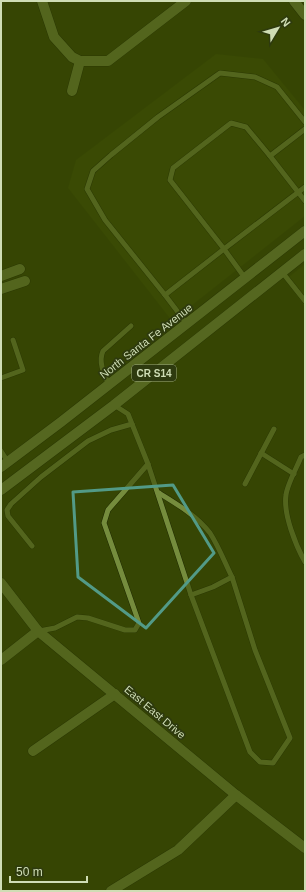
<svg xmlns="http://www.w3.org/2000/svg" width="306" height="892" font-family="Arial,sans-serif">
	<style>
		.built { fill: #3e5005 }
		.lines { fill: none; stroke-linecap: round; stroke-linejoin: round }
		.service-casing { stroke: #1f2a00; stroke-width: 6 }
		.minor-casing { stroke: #1f2a00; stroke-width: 11 }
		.tertiary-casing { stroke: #1f2a00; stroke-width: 11 }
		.primary-casing { stroke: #1f2a00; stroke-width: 11 }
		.service { stroke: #758c3d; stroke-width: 5 }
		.minor { stroke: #758c3d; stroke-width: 10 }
		.tertiary { stroke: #758c3d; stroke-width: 10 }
		.primary { stroke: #7a9144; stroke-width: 10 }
		.marked { fill: none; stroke: #529a87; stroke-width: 3; stroke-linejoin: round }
		.labels { text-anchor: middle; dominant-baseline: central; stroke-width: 3.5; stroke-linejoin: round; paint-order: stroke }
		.shield { fill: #2e3a0f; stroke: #9fac83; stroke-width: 1 }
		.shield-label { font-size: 10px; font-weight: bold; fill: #cfddb5 }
		.street-label { font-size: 11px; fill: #cfddb5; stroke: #2e3a0f }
	</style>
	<rect width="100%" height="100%" fill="#364604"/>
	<!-- built -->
	<g class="built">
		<path d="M216,54L263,59L304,109H305V216L172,321L68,188L76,160Z"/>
		<path d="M305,264V307L285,280Z"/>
	</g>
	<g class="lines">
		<!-- service casing -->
		<g class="service-casing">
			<g id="service">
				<path d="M270,156L305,201"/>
				<path d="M282,272L305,301"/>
				<path d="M245,278L224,249L305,187"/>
				<path d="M165,295L105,220L87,189L93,171L111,155L158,117L220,73L255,77L277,87L305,122"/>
				<path d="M187,324L165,295L224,249L170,180L173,168L231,123L246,127L270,156L305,129"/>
				<path d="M1,378L23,370L13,340"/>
				<path d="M109,385C104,374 98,362 103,351L131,326"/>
				<path d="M114,405L128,414L148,464L191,595"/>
				<path d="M1,451L8,462"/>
				<path d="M261,453L294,474"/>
				<path d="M305,455L301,457C297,467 287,485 286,495C283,514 296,546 305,562"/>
				<path d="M245,484L274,429"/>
				<path d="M159,493C177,504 197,516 210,533C219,547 225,563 232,577"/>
				<path d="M32,546L8,516L7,510L11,504L41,477L88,441L111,430L132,424"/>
				<path d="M232,577L255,650L290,738L273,763L260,762L250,752L191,595L213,587Z"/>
				<path d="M39,631L55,628L77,617L88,618L125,630H135L139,623L104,523L108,510L148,464"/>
			</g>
		</g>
		<!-- minor casing -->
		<g class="minor-casing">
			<g id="minor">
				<path d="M42,1L54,37L72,57L80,61H108L186,1"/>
				<path d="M72,91L80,61"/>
				<path d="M1,276L20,269"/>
				<path d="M1,289L25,281"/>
				<path d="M1,660L38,631"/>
				<path d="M33,751L115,694"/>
			</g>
		</g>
		<!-- tertiary casing -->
		<g class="tertiary-casing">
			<g id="tertiary">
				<path d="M294,1L305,15"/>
				<path d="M1,583L38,631L236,795L305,848"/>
				<path d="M111,891L178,850L236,795"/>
			</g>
		</g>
		<!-- primary casing -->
		<g class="primary-casing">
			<g id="primary">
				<path d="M1,467L61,422L305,231"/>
				<path d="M1,490L114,405L305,254"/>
			</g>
		</g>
		<!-- service -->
		<use href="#service" class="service"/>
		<!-- minor -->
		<use href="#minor" class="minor"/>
		<!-- tertiary -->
		<use href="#tertiary" class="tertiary"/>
		<!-- primary -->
		<use href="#primary" class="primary"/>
	</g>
	<!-- marked area -->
	<path d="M0 0H306V892H0ZM173,485L214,553L146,628L78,577L73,492Z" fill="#364604" fill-opacity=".55" fill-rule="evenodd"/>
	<path class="marked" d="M173,485L214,553L146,628L78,577L73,492Z"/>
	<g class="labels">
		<!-- shield labels -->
		<rect class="shield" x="132" y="365" width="44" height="16" rx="3"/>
		<g class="shield-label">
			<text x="154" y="373">CR S14</text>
		</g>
		<!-- street labels -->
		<g class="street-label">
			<text transform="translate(146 341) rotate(-38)">North Santa Fe Avenue</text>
			<text transform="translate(155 712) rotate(40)">East East Drive</text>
		</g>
	</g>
	<!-- border -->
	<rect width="306" height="892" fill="none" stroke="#cfddb5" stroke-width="4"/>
	<!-- north arrow -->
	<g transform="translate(278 28) rotate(52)" stroke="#2e3a0f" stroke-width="3" paint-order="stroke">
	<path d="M0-3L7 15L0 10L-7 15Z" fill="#cfddb5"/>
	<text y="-6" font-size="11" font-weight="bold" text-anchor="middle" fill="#cfddb5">N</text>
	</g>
	<!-- scale -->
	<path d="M10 876v6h77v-6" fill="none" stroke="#cfddb5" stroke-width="2"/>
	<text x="16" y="876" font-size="12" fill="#cfddb5" stroke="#2e3a0f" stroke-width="3" paint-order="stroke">50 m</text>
</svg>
